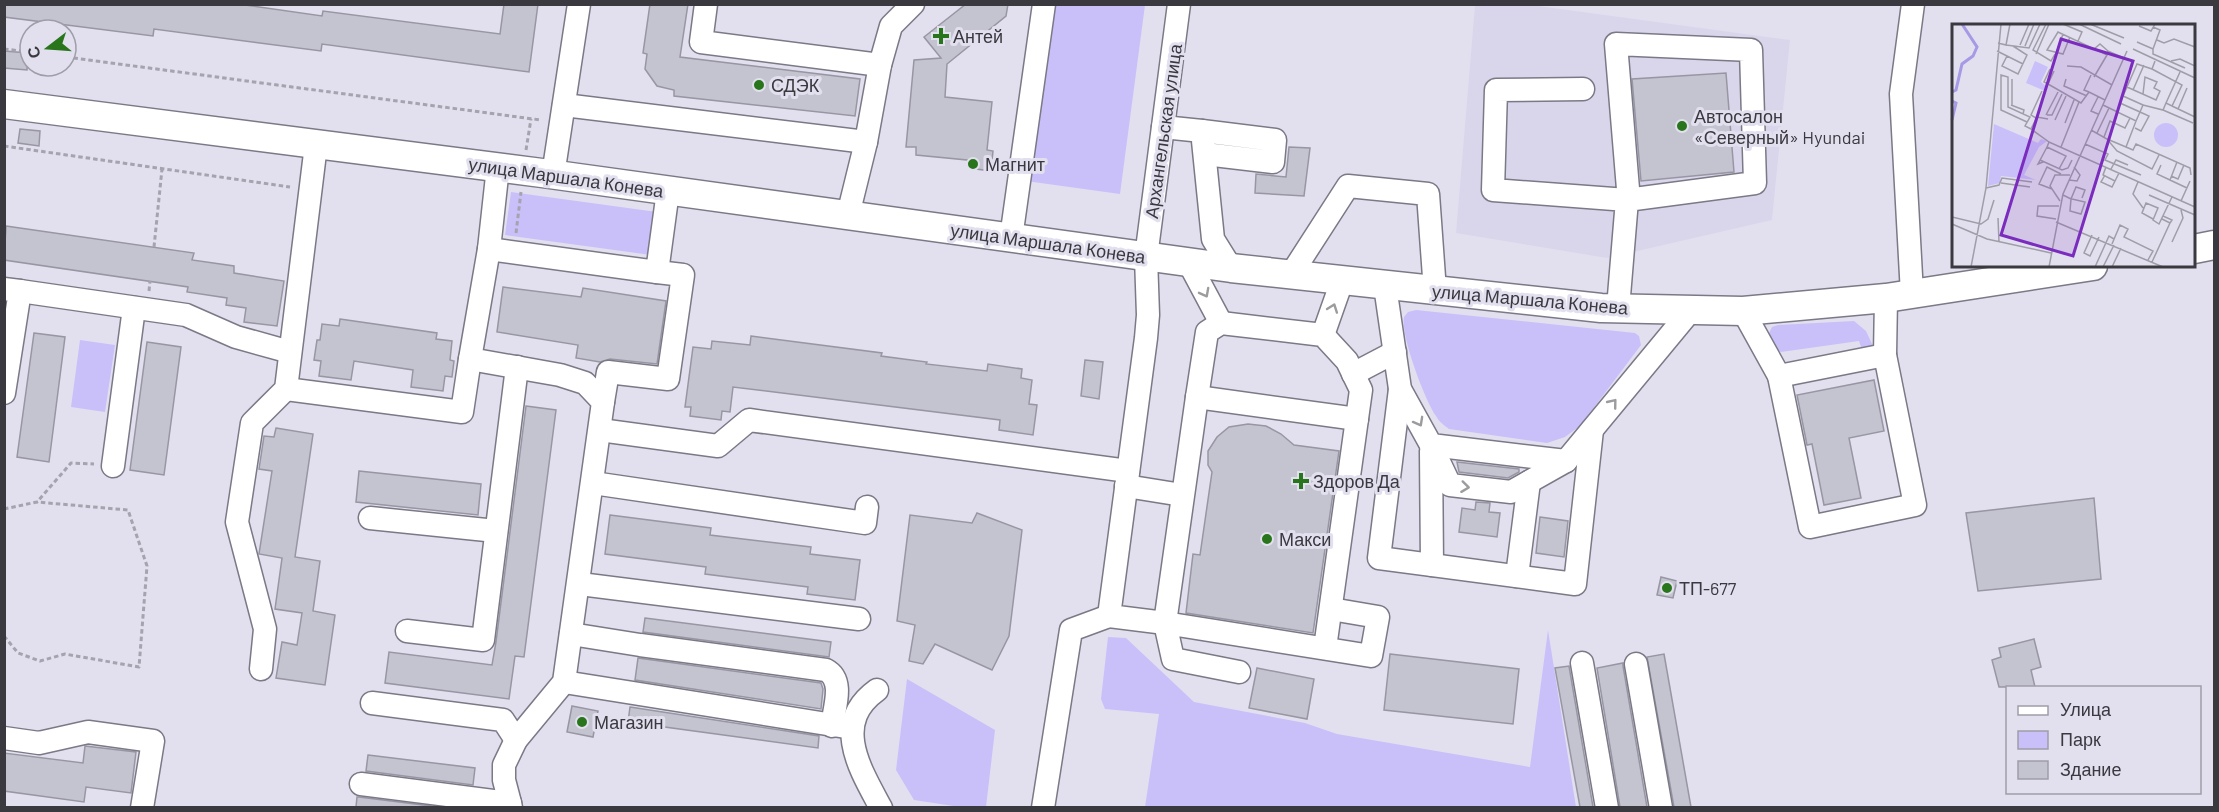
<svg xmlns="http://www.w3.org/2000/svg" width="2219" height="812" font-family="Barlow,sans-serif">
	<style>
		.built { fill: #d9d6ec }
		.green { fill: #c9c0fa }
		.building { fill: #c4c3d0; stroke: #9896a3; stroke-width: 1.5 }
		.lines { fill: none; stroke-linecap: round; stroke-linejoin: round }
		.minor-casing { stroke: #7a7986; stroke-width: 25 }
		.major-casing { stroke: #7a7986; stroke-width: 31 }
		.path { stroke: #a5a3ae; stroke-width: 3; stroke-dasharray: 4.5 3; stroke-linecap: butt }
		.minor { stroke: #fff; stroke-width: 22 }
		.major { stroke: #fff; stroke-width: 28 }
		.oneway { stroke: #9c9c9f }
		.poi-dot { fill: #28751c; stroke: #e2e0ee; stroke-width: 2 }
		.labels { text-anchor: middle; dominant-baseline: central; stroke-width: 6; stroke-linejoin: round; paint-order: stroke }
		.poi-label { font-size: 18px; fill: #3a393f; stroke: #e2e0ee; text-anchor: start }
		.street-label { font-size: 18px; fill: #3a393f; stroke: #e2e0ee }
		.inset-river { fill: none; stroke: #a699e6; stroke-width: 3 }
		.inset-road { fill: none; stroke: #9f9da8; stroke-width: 1.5 }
		.view { fill: #7b2cbf; fill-opacity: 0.15; stroke: #7b2cbf; stroke-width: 3 }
		.inset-edge { fill: none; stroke: #3a393f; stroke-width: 3 }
	</style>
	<rect width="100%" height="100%" fill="#e2e0ee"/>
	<!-- built -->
	<path class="built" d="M1475,5H1531L1790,40L1772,220L1607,258L1456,233Z"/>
	<!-- green -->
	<g class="green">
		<path d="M1049,5H1145L1120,194L1026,181Z"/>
		<path d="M511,192L657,212L651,255L505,235Z"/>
		<path d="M1416,310L1635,333L1639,336L1641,345L1580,426L1565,437L1547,443L1449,429C1444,425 1439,422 1436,416C1425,401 1400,334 1404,317L1408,312Z"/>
		<path d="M1854,321L1866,331L1873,346L1871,350H1862L1859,341L1781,352L1776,350L1769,333L1772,327L1778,325Z"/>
		<path d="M80,340L115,345L105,412L71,407Z"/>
		<path d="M1548,630L1576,807H1145L1159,714L1105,709L1101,699L1108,637L1126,638L1194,702L1305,723L1337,734L1530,767Z"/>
		<path d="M907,679L995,730L986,807H960L914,800L896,770Z"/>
	</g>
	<!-- building -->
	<g class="building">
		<path d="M4,4H238L322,16L323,11L500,34L504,4H538L529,72L322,44L321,51L154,29L153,36L4,17Z"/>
		<path d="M650,4H688L680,57L860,79L855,116L674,96V90L657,86L645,69L647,54L643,53Z"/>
		<path d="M966,4H1008L1006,16L947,64L945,97L992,102L987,150L993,151L991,171L976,169L977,161L916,155V147H906L914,60L941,58L924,37Z"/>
		<path d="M4,51L28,53L27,70L4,68Z"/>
		<path d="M1726,73L1734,172L1641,181L1632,79Z"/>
		<path d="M20,129L40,131L39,146L18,143Z"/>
		<path d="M1289,147L1310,148L1304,196L1255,193L1256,174L1286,177Z"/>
		<path d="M6,226L194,253L192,260L234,266V273L284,281L277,326L244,322L246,308L226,305L227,298L187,292L188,287L4,260Z"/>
		<path d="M503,287L581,297L583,288L666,301L657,364L610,359L600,362L576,358L578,345L497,332Z"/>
		<path d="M340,319L437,333L436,339L452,341L450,360L454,361L452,377L445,376L443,391L411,387L413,370L354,361L351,380L319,376L321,361L314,360L317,340H320L322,324L339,326Z"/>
		<path d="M34,333L65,337L49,462L17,457Z"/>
		<path d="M751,336L882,353L881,356L927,362L926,364L987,371L988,364L1022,369L1021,378L1032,380L1029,404L1037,405L1033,435L999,430L1000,420L733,387L730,412L722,411L721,420L690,416L691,407H685L693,347L711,349L712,341L750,345Z"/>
		<path d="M147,342L181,347L164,475L130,470Z"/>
		<path d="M1085,360L1103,362L1099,399L1081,396Z"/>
		<path d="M1874,380L1884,431L1849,438L1861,498L1824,505L1812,444L1807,445L1797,395Z"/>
		<path d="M526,406L556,410L524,657L515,656L509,699L385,683L389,652L492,665L496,642Z"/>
		<path d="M1248,424L1266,426L1281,434L1294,445L1339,451L1313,633L1186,613L1193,554L1200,555L1212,472L1208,465V451L1217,437L1229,427Z"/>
		<path d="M276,428L313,434L295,557L320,561L313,611L335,615L325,685L276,678L282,642L297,645L302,613L275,609L282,558L259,554L272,471L259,469L264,436L274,437Z"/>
		<path d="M1457,462L1519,469V472L1508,478L1459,472Z"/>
		<path d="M359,471L481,484L478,515L356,502Z"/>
		<path d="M2094,498L2101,579L1978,591L1966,513Z"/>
		<path d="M1476,502L1490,503L1489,512L1500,513L1497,537L1459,532L1462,508L1475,510Z"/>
		<path d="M977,513L1022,530L1009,636L992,670L935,644L923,664L909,661L915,625L897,621L910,515L972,523Z"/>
		<path d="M610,515L711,528L710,535L811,547L810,554L860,560L855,600L807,594L808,587L705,574L706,567L605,554Z"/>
		<path d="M1540,517L1568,521L1564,557L1536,553Z"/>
		<path d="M1661,577L1677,581L1673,598L1657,595Z"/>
		<path d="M645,618L831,642L829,657L643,632Z"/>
		<path d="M2034,639L2041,667L2031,670L2035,687H1999L1992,660L2001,657L1999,648Z"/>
		<path d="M1390,654L1519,669L1513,724L1384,710Z"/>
		<path d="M1664,654L1691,807H1674L1647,657Z"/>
		<path d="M638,658L821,683L823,689L821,709L635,680Z"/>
		<path d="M1623,663V666L1647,807H1620L1597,668Z"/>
		<path d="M1569,666L1593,807H1580L1555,668Z"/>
		<path d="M1257,668L1314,679L1307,719L1249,708Z"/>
		<path d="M572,706L598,711L593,737L567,732Z"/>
		<path d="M630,707L819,736L818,748L628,722Z"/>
		<path d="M85,746L136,752L131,793L86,787L84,802L4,791V753L83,763Z"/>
		<path d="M368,755L475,768L473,785L366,771Z"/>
		<path d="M357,797H359L439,807H356Z"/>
	</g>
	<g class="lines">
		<!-- minor casing -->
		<g class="minor-casing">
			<g id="minor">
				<path d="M706,4L701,42L880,65"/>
				<path d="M1179,4L1146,257L1148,315L1146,338L1109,616L1165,623L1197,397L1357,419"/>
				<path d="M1583,89L1496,90L1493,190L1627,200L1755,183L1751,50L1616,44L1628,189L1627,200L1618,308"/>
				<path d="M564,105L866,142"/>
				<path d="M1163,127L1202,131L1213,239L1231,268"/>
				<path d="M1202,131L1275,140L1273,162L1205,154"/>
				<path d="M498,167L489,249L470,359L560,375L585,383L603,402L564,682L516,740L504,765V780L510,803"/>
				<path d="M553,175L579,4"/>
				<path d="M848,215L866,142L880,65L891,26L913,4"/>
				<path d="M1011,238L1044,4"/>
				<path d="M489,249L657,272L668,191"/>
				<path d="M1189,263L1221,323"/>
				<path d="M1290,276L1348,186L1428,194L1435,291"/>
				<path d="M1385,286L1400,389L1431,445L1566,461L1691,310"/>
				<path d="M4,289L20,291L4,393"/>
				<path d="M20,291L186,315L236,337L290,352"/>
				<path d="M1912,294L1901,94L1913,4"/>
				<path d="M1743,311L1779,376L1810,527L1915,505L1885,355L1886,298"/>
				<path d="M1323,335L1342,281"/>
				<path d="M1353,374L1395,352"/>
				<path d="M1779,376L1885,355"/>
				<path d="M286,389L462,412L470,359"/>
				<path d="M1400,389L1379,558L1575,584L1592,430"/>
				<path d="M1197,397L1207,332L1221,323L1323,335L1347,361L1361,390L1325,648"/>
				<path d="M603,402L608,372L668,379L683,275L657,272"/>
				<path d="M600,430L718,446L749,420L1128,471"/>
				<path d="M1431,445L1450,485L1511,492L1566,461"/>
				<path d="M1431,452L1432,565"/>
				<path d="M113,466L134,308"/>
				<path d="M593,483L865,523L867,507"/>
				<path d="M1126,486L1182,495"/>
				<path d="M370,518L496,531"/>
				<path d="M1517,576L1529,482"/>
				<path d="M580,584L859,619"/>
				<path d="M407,631L483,640L517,367"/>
				<path d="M571,634L640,645L826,670C845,680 834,708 832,726"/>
				<path d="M1582,663L1607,808"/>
				<path d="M1636,664L1661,808"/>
				<path d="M261,669L265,629L237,522L252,423L286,389L316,145"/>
				<path d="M1239,672L1173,659L1165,623L1371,656L1378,617L1331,609"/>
				<path d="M564,682L852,728"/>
				<path d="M877,690C831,723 860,769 881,808"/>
				<path d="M372,703L503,720L516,740"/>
				<path d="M4,738L39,743L88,732L153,741L142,808"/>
				<path d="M361,784L510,803L511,808"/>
				<path d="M1043,808L1071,630L1109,616"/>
			</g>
		</g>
		<!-- major casing -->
		<g class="major-casing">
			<g id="major">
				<path d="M4,104L542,173L1231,268L1601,308L1743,311L1886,298L2093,266"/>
				<path d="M2194,249L2214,245"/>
			</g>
		</g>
		<!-- path -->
		<g class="path">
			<path d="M4,49L30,52"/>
			<path d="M66,57L541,120"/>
			<path d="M4,146L290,187"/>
			<path d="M526,150L531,119"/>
			<path d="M516,233L521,192"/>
			<path d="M154,247L162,169"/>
			<path d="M149,291L150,281"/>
			<path d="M4,509L37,502L71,463L94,464"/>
			<path d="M4,636L18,653L40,661L65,654L139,667L147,566L128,510L37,502"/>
		</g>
		<!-- minor -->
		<use href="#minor" class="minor"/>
		<!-- major -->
		<use href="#major" class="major"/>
	</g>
	<!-- one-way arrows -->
	<defs><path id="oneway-chevron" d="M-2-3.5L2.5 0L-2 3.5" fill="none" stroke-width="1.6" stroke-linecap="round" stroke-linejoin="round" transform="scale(1.5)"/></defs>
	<g class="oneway">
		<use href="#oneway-chevron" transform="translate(1205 293) rotate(62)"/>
		<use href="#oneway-chevron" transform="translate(1333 308) rotate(-70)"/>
		<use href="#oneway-chevron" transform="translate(1613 403) rotate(-51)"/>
		<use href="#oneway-chevron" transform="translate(1419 422) rotate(61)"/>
		<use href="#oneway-chevron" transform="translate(1465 487) rotate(7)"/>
	</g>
	<!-- markers -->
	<g class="poi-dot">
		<path d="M938 27h6v6h6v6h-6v6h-6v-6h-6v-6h6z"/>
		<circle cx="759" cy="85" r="6"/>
		<circle cx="1682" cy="126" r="6"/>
		<circle cx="973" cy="164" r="6"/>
		<path d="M1298 472h6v6h6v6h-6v6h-6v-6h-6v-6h6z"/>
		<circle cx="1267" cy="539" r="6"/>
		<circle cx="1667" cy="588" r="6"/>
		<circle cx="582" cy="722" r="6"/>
	</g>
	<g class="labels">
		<!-- poi labels -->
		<g class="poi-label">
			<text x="953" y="36">Антей</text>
			<text x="771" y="85">СДЭК</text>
			<text x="1694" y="116">Автосалон<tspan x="1694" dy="21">«Северный» Hyundai</tspan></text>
			<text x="985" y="164">Магнит</text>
			<text x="1313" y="481">Здоров Да</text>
			<text x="1279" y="539">Макси</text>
			<text x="1679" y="588">ТП-677</text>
			<text x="594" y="722">Магазин</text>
		</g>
		<!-- street labels -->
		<g class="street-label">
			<text transform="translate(1163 131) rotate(-82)">Архангельская улица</text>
			<text transform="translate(566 177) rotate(8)">улица Маршала Конева</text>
			<text transform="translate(1048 243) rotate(8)">улица Маршала Конева</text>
			<text transform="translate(1530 299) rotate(5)">улица Маршала Конева</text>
		</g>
	</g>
	<!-- overview -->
	<g transform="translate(1952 24)">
		<rect width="243" height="243" fill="#e2e0ee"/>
		<path d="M83,37L96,43L89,58L95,63L93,67L74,59ZM202 111a12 12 0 1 1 24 0a12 12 0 1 1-24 0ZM42,100L86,119L89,115L95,117L87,123L72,151L84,156L49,152L48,159L36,162Z" fill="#c9c0fa"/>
		<path class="inset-river" d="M0,68L4,66L10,40L21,32L25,23L10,0M0,77L4,79L0,96"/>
		<path class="inset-road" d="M94,0L81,26L99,37L103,30M111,0L130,8L126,17M127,0L169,20M138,0L172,14M187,2L199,7L203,0M118,13L111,30L95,26L106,8L155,31L156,27L172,34M205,16L212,19L222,15L243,23M185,18L201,25L208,6L201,3M46,19L54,21L58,0M54,21L77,24L88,0M68,21L77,0M73,22L82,0M142,25L148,20L156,27M181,25L243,54M201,25V30L233,44M45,27L71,40M105,27L111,10M84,30L97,0M55,32L50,42L66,50L75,31L61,22M219,37L228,35L243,42M115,42L129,43L160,61M98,45L92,58L96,60L102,47M142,53L155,31M60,55V81M114,55L112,62L135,72M96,60L129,79L137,68L153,76M175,63L204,76L208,67L202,64L205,58L193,53L191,70M181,66L192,41M137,68L132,66L139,51M171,72L191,81L188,88L197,92L189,107L183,104M146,73L139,87L146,90M214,79L228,48M59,81L72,86L71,90M151,81L184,97L188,88L168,79L185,40L200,45L203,37M191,81L211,86L214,79L220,82L230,61L200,45M220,82L243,93M226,85L235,64M211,86L241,99M94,91L106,68M95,91H100L110,70M84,94L79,91L90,67M96,95L85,93L79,105L97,118M103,96L114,72M184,97L174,123L181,126L184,120L238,144L239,151M75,98L49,86V51L56,53V83L78,93L73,102L79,105M113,99L122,76M139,106L155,115L165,127L200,145L207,131M145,109L157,84M152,113L158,97L173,104L178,94M155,115L174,123M133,120L156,130L153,136L189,151M109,123L127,78M88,136L110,146L116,144L120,136M91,138L86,140L95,123M225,138L218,156L235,164M209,141L205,150L218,156M154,143L151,151L163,157M107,145L114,132L95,123L97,118L243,183M159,145L164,136L176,141M153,151L149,158L160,163L167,149M219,152L226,155L232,141M117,156L125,157L128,151L122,143M186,158L181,170L191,184M49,159L78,163M34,164L47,161L50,154L80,158M100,165L87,160L95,143L109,150M111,171L119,175H120L133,178L129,190L118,187L119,175L124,163L133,166L130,174M197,171L243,191M108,177L98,162L103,151H118M229,177L238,157M0,193L29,200L36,195L42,176M46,194L47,218M104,195L85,192L86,182H107M201,195L190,189L194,179L206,184L201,196L207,200L220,173M210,195L218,199L220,196L211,192M104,198L211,243M0,200L35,215L99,229M140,211L132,229L138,232L147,213M220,218L231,194L229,186M160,220L168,201L176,205L172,213L201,227L196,236M200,238L218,199M19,243L34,164L49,0M97,243L111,170L175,27M143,243L157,212L162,215M151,243L162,221M160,243L169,224"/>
		<path class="view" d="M109,15L181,37L121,232L49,211Z"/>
		<rect width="243" height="243" class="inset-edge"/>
	</g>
	<!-- border -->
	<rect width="2219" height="812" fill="none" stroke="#3a393f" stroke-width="12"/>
	<!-- legend -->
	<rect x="2006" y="686" width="195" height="108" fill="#e2e0ee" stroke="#9f9da8" stroke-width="1.5"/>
	<rect x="2018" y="706" width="30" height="9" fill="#ffffff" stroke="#9f9da8" stroke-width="1.5"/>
	<text x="2060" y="716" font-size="18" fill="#3a393f">Улица</text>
	<rect x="2018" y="731" width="30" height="18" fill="#c9c0fa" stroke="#9f9da8" stroke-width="1.5"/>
	<text x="2060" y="746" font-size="18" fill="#3a393f">Парк</text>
	<rect x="2018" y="761" width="30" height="18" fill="#c4c3d0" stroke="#9f9da8" stroke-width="1.5"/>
	<text x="2060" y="776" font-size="18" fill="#3a393f">Здание</text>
	<!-- north arrow -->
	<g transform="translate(48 48) rotate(253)"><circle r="28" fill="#e2e0ee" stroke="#9f9da8" stroke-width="1.5"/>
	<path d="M0-4.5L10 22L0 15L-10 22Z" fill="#28751c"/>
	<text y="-9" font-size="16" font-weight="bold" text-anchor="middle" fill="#3a393f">С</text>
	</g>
</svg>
